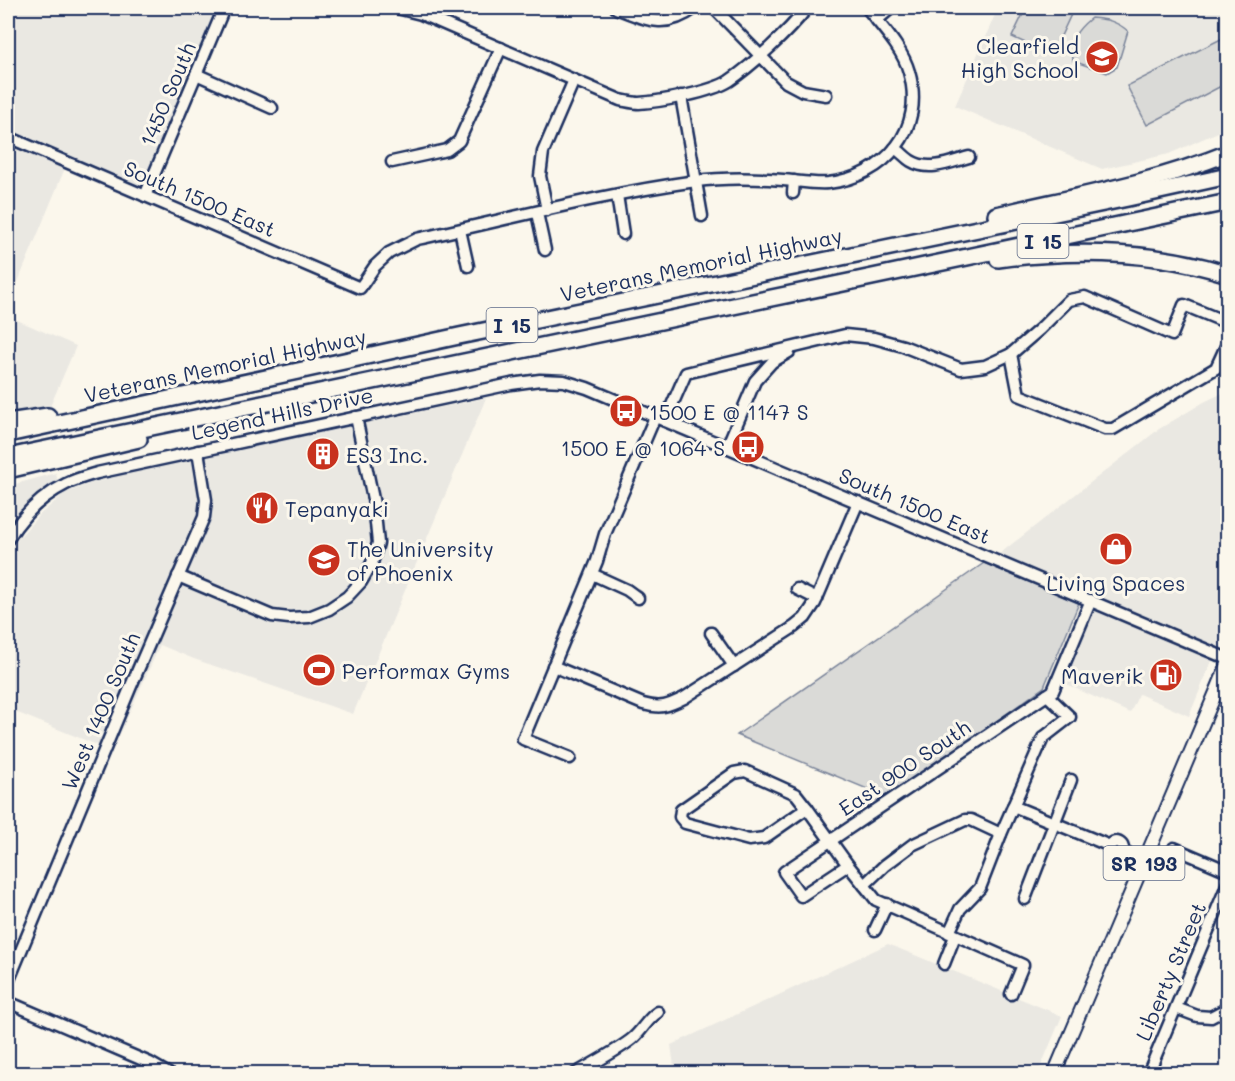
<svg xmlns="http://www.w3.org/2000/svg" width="1235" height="1081" font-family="Mali,sans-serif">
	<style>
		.built { fill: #eae8e2 }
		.grass { fill: #dadad7; stroke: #7a849a; stroke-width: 1.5 }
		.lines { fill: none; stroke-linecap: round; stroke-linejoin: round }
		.minor-casing { stroke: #1b2f5e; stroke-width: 15 }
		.major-casing { stroke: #1b2f5e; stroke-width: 16 }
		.highway-casing { stroke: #1b2f5e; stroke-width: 20 }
		.minor { stroke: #fbf7ec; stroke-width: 10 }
		.major { stroke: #fbf7ec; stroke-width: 12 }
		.highway { stroke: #fbf7ec; stroke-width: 15 }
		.labels { text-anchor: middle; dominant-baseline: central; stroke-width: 6; stroke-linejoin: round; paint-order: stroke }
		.shield { fill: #fbf7ec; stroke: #5e6b89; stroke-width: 1.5 }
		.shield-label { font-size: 20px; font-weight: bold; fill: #1b2f5e }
		.poi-label { font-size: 21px; fill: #1b2f5e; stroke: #fbf7ec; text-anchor: start }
		.street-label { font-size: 21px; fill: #1b2f5e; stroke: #fbf7ec }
	</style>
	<rect width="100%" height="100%" fill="#fbf7ec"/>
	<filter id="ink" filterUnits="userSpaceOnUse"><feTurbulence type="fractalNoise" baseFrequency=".0167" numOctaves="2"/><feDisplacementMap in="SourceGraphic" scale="12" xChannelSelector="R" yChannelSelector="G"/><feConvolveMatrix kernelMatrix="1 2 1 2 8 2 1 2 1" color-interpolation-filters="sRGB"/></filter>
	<g filter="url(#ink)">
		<!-- built -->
		<g class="built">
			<path d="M8,8H218L142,186L138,187L8,131Z"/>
			<path d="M998,8H1227V128L1169,154L1102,169L955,106Z"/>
			<path d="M8,144L65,168L8,306Z"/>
			<path d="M8,316L76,346L49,409L8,415Z"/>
			<path d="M1227,391V625L1189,716L1139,694L1130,713L1059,681L1095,597L998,555L1159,429L1204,402Z"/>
			<path d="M486,398L353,714L194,659L160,645L112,751L8,709V556L12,546L38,516L65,493L94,482L142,470Z"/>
			<path d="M56,473L58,483L8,531V486Z"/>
			<path d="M888,944L1062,1016L1038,1073H675L671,1045Z"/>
		</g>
		<!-- grass -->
		<g class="grass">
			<path d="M1026,8H1074L1052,55L1012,37Z"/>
			<path d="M1091,18C1107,19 1116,21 1128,31L1117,67L1107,73L1073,61C1071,38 1074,32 1091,18Z"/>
			<path d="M1227,36V83L1147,125L1127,86Z"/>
			<path d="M984,563L1079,603L1044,687L889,798L737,735Z"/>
		</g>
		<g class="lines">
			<!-- minor casing -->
			<g class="minor-casing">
				<g id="minor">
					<path d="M397,8L421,14L620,100C626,101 633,103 639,103C659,102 712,92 729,81C754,64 788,32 807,8"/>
					<path d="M616,8C647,20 665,30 695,8"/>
					<path d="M714,8L786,82L803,91L826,95"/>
					<path d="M877,20L891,8"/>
					<path d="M196,74L272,108"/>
					<path d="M681,96L702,216"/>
					<path d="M8,137L360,288L375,266L389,253L417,239C509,219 602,194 696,181C725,177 754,178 783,180C797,181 813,184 828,183C885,177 926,129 909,72C903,49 881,26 867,8"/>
					<path d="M895,148C901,152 906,158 911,161C929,172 951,162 969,157"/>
					<path d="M392,162L447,150L459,141L501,48"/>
					<path d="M793,193L794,181"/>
					<path d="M617,195L623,234"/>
					<path d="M145,196L224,8"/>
					<path d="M547,210L540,176L543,152L574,80"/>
					<path d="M537,213L545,250"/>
					<path d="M460,230L468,266"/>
					<path d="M1011,354L1019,395L1105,429H1113L1216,368L1228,342"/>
					<path d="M665,421L686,373L845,335L874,338L903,346L961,369L985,366L1011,354L1040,329L1069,300L1085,297L1172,335L1184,305L1228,323"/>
					<path d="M727,447L755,381L772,362L789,352"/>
					<path d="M8,539C22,516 42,496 66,484C76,479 87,476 97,473L511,384L540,380L564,381L587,388L1228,659"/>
					<path d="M592,574L627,590L638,598"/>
					<path d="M178,576L272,616L289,618L309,617L329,609L347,597L361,582L372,563L378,543L374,504L356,417"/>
					<path d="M797,589L817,599"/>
					<path d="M711,633L734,666"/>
					<path d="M553,666L643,704C661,709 668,706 684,698L794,627L805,618L815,603L858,502"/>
					<path d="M570,758L523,739L597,561L605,534L655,417"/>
					<path d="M745,771L796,794L807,808L764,838L749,840L685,823L680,817L681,810L734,773Z"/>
					<path d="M1013,806L1110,846"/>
					<path d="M807,808L848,865L876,900L1023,965L1011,994"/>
					<circle cx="1116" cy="849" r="7"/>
					<path d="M1174,848L1228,871"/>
					<path d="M1123,852L1144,861"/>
					<path d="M848,865L801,896L784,872L1047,695"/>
					<path d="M864,885L884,866L912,845L965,820H971L1001,834"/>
					<path d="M1025,899L1071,780"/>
					<path d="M875,930L887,904"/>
					<path d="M949,933L960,909L980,888L1001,834L1043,738L1070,717L1047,695L1053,691L1091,600"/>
					<path d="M944,964L955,936"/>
					<path d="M8,982L131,686L204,517L206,500L198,451"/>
					<path d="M8,1002L150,1063L169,1074"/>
					<path d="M1176,1008L1197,1016L1211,1017L1228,1008"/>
					<path d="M575,1074C593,1063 617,1051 632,1039C643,1030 646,1020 658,1012"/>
					<path d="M1148,1074L1228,883"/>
				</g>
			</g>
			<!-- major casing -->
			<g class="major-casing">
				<path id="major" d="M1054,1074L1228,664"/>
			</g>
			<!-- highway casing -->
			<g class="highway-casing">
				<g id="highway">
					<path d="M996,215C1073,197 1154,183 1228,153"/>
					<path d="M998,259C1075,249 1153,250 1228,274"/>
					<path d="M8,422L48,416"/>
					<path d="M8,434L459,336L1128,198L1228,176"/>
					<path d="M8,457L858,280L1228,202"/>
					<path d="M8,470L139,439"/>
				</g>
			</g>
			<!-- minor -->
			<use href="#minor" class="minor"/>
			<!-- major -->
			<use href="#major" class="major"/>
			<!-- highway -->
			<use href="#highway" class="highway"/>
		</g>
	</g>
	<!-- icons -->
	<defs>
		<g id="school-disc" transform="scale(1.725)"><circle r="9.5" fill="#c8321e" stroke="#fbf7ec"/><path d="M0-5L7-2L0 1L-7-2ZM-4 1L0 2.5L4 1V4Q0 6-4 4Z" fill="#fff"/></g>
		<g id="bus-disc" transform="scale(1.725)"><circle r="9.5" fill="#c8321e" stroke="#fbf7ec"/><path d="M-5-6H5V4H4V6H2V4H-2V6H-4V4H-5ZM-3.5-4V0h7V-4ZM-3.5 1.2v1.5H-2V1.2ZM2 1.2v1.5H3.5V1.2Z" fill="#fff"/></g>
		<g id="building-disc" transform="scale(1.725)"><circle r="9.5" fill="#c8321e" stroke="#fbf7ec"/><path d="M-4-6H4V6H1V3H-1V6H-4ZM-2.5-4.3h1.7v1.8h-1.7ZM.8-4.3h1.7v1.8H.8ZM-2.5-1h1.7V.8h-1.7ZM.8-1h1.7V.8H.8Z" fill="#fff"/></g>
		<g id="restaurant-disc" transform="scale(1.725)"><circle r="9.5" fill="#c8321e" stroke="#fbf7ec"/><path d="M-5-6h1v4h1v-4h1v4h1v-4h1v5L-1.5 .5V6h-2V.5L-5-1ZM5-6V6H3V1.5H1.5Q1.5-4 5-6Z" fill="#fff"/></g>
		<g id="shop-disc" transform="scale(1.725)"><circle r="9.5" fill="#c8321e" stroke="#fbf7ec"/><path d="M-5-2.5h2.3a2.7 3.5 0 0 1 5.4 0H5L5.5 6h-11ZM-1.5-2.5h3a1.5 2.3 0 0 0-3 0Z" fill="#fff"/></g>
		<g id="university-disc" transform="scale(1.725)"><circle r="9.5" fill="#c8321e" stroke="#fbf7ec"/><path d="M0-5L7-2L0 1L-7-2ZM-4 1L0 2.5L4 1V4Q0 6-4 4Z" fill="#fff"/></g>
		<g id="stadium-disc" transform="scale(1.725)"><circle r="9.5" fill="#c8321e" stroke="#fbf7ec"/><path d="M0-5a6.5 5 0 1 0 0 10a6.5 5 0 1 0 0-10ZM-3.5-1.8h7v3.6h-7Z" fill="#fff"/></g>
		<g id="fuel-disc" transform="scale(1.725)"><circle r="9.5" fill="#c8321e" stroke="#fbf7ec"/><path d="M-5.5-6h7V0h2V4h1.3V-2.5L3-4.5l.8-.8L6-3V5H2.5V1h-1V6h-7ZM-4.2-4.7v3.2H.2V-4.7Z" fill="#fff"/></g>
	</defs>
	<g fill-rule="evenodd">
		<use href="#school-disc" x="1102" y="57"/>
		<use href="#bus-disc" x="626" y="411"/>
		<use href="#bus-disc" x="748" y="447"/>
		<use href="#building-disc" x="323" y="454"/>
		<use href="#restaurant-disc" x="262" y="508"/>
		<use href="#shop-disc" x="1116" y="549"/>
		<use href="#university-disc" x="324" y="560"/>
		<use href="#stadium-disc" x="319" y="670"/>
		<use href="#fuel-disc" x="1166" y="675"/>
	</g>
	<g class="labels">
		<!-- shield labels -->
		<g class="shield">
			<rect x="1017.5" y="224" width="51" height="34" rx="4.5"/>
			<rect x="486.5" y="308" width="51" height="34" rx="4.5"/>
			<rect x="1103.5" y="846" width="81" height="34" rx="4.5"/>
		</g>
		<g class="shield-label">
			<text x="1043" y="241">I 15</text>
			<text x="512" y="325">I 15</text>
			<text x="1144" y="863">SR 193</text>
		</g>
		<!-- poi labels -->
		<g class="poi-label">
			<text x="1079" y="45" text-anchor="end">Clearfield<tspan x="1079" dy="24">High School</tspan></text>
			<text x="649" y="411">1500 E @ 1147 S</text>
			<text x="725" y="447" text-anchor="end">1500 E @ 1064 S</text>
			<text x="346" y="454">ES3 Inc.</text>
			<text x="285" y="508">Tepanyaki</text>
			<text x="347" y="548">The University<tspan x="347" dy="24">of Phoenix</tspan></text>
			<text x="1116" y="582" text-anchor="middle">Living Spaces</text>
			<text x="342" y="670">Performax Gyms</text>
			<text x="1143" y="675" text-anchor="end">Maverik</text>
		</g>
		<!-- street labels -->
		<g class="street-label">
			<text transform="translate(167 94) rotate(-67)">1450 South</text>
			<text transform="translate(200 198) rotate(23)">South 1500 East</text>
			<text transform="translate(701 264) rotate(-12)">Veterans Memorial Highway</text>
			<text transform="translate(225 365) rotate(-12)">Veterans Memorial Highway</text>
			<text transform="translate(282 413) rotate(-12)">Legend Hills Drive</text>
			<text transform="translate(915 505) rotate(23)">South 1500 East</text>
			<text transform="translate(100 711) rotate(-67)">West 1400 South</text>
			<text transform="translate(904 767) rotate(-34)">East 900 South</text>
			<text transform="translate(1170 971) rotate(-67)">Liberty Street</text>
		</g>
	</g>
	<!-- margin -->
	<rect width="1235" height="1081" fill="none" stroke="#fbf7ec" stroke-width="30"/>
	<rect x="15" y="15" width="1205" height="1051" fill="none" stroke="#1b2f5e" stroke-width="2" filter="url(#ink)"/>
</svg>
